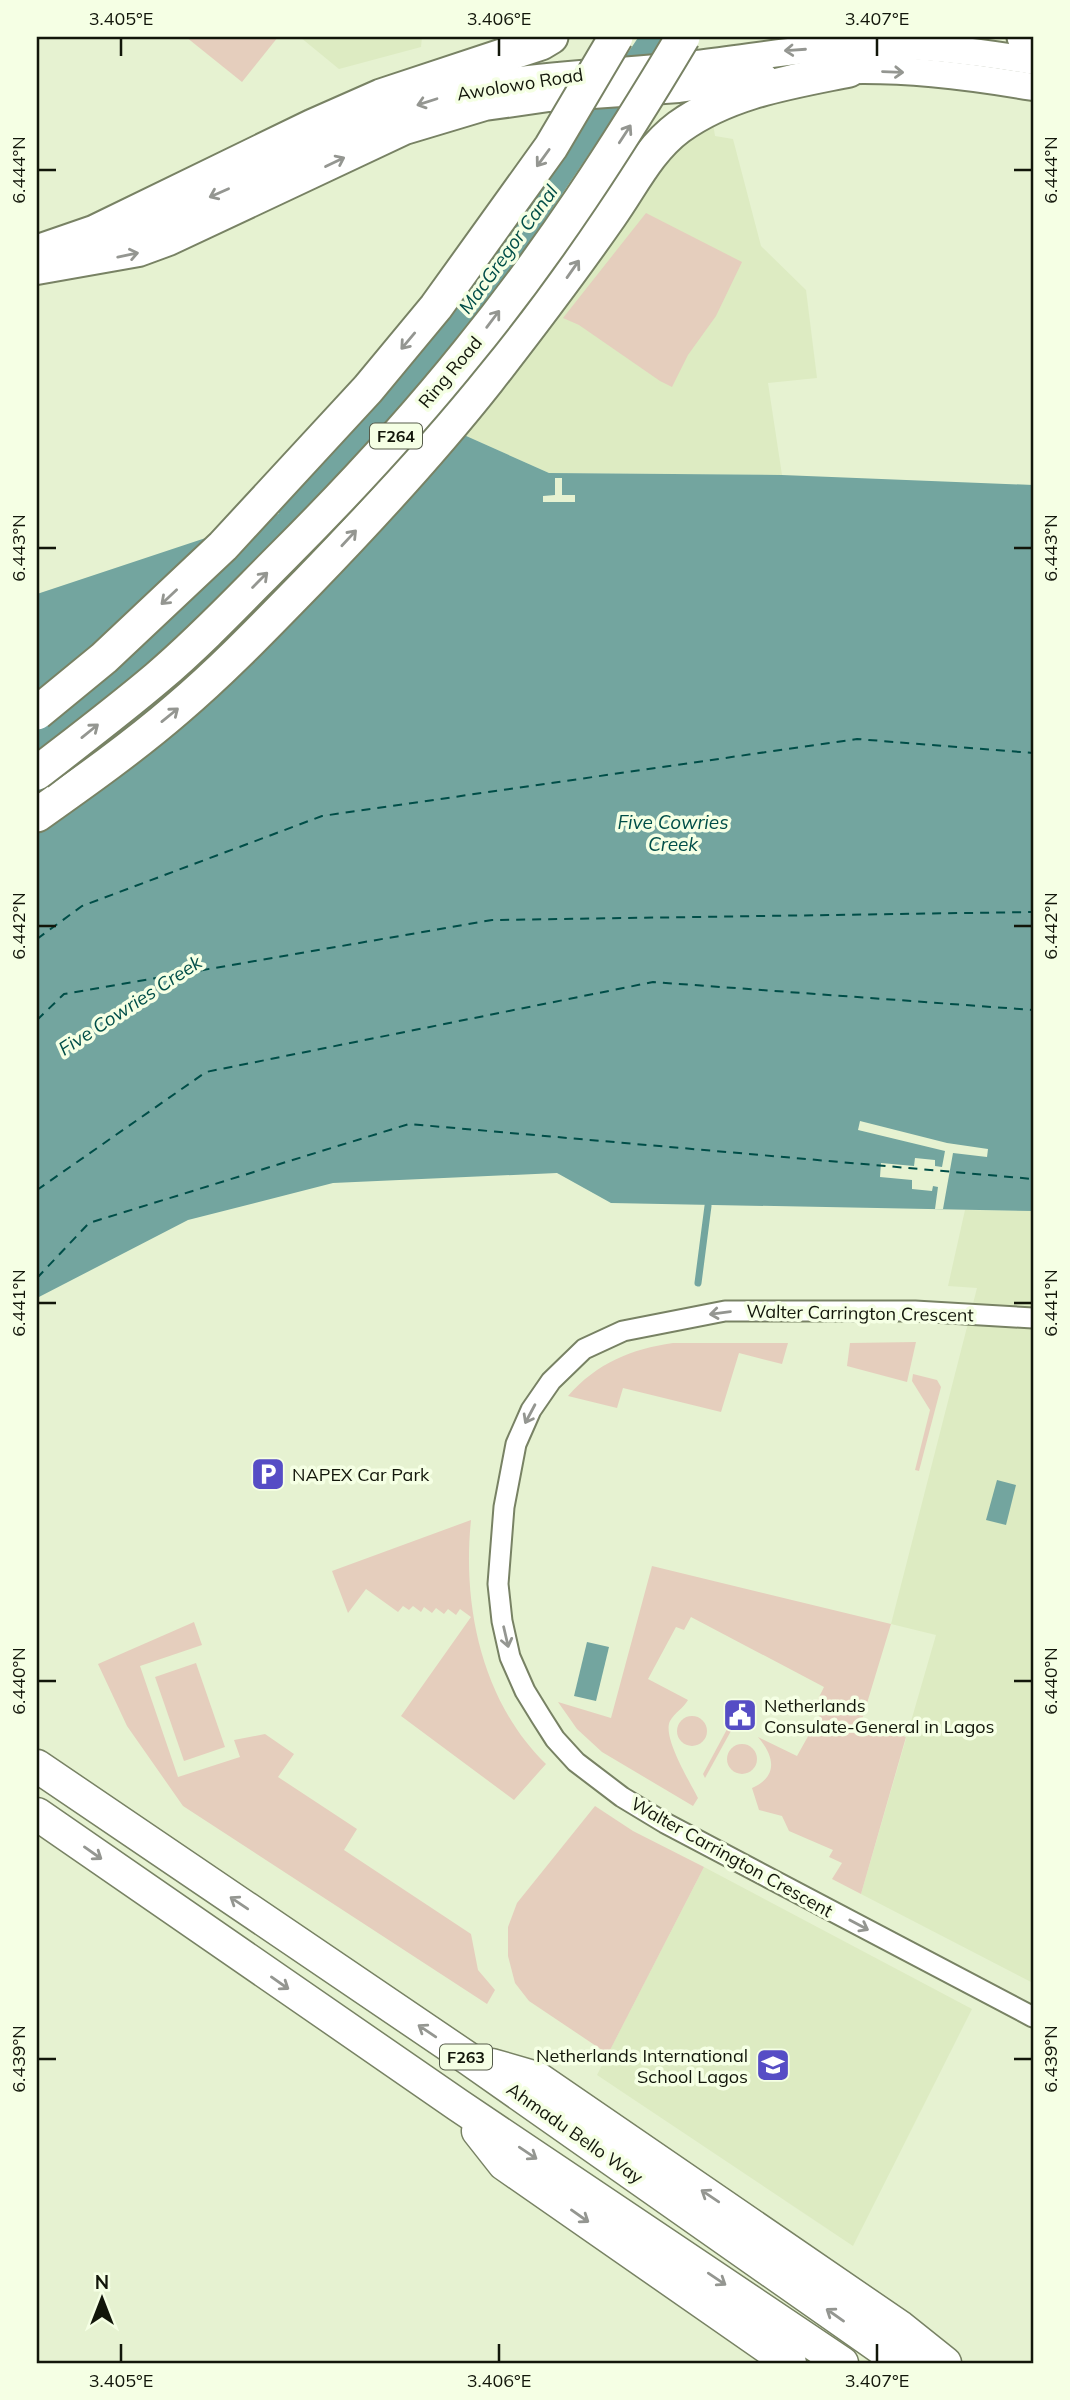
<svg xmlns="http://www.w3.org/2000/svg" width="1070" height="2400" font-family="Mulish,sans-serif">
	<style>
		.built { fill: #ddebc2 }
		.green { fill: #e5cebd }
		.water { fill: #73a59f }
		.pier { fill: #e6f2d1 }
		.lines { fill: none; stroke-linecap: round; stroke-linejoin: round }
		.stream { stroke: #73a59f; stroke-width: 7 }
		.canal { stroke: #73a59f; stroke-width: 24 }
		.ferry { stroke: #004e48; stroke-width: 2; stroke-dasharray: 9 7; stroke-linecap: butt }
		.minor-casing { stroke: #788264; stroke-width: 23 }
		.secondary-casing { stroke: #788264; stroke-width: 30 }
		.trunk-casing { stroke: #788264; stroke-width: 35 }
		.motorway-casing { stroke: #788264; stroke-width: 37 }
		.minor { stroke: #fff; stroke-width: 19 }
		.secondary { stroke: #fff; stroke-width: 26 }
		.trunk { stroke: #fff; stroke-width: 32 }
		.motorway { stroke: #fff; stroke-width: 33 }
		.motorway-bridge-casing { stroke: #788264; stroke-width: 37; stroke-linecap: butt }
		.motorway-bridge { stroke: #fff; stroke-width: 33 }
		.oneway { stroke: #949691 }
		.ticks { fill: none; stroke: #12160a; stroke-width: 2.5 }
		.labels { text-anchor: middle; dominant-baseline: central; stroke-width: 7; stroke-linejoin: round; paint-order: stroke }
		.shield { fill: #f5ffe4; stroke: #565c4b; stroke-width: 2 }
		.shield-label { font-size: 16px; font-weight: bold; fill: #12160a }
		.street-label { font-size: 18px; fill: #12160a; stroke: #f5ffe4 }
		.poi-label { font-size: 18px; fill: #12160a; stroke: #f5ffe4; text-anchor: start }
		.water-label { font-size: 19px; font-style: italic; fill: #004e48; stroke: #f5ffe4 }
		.neatline { fill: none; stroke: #12160a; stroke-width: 2.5 }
		.ticks-label { font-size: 18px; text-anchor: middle; fill: #12160a }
	</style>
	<rect width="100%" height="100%" fill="#e6f2d1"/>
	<!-- built -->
	<g class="built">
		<path d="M300,37H422L421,47L339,69Z"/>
		<path d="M712,117L715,136L733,139L761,246L806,290L817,378L768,383L782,475L549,473L464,435L685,133Z"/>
		<path d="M965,1210L1033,1211V1983L861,1894L936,1635L891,1624L977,1288L948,1286Z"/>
		<path d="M704,1867L972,2009L853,2246L597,2075Z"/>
	</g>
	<!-- green -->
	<g class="green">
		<path d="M186,37H278L242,82Z"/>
		<path d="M646,213L742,262L716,316L688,355L672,387L660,381L579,325L563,318Z"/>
		<path d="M916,1342L907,1382L847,1366L850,1343Z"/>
		<path d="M673,1343H788L782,1364L739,1353L721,1412L623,1388L617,1408L568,1396C597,1363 631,1349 673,1343Z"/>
		<path d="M913,1374L937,1380L941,1387L919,1471L915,1470L930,1410L912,1381Z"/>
		<path d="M471,1520C462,1606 482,1702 546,1764L514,1800L401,1716L471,1617L460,1609L456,1615L448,1609L444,1614L436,1608L432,1613L424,1607L421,1612L413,1606L409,1610L403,1606L398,1612L366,1589L348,1613L332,1571Z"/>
		<path d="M652,1566L891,1624L861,1723L906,1737L861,1894L832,1879L842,1863L829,1857L833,1850L789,1831L782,1816L759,1810L752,1788C779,1776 774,1756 758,1737L797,1756L825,1706L817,1701L824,1687L691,1617L684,1630L676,1627L648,1679L688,1700C683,1709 675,1712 670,1721C662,1737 690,1782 698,1798L693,1806L602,1752L577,1729L558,1702L611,1718Z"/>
		<path d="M194,1622L202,1645L140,1666L178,1777L240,1757L234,1740L265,1734L294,1754L278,1777L357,1829L344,1850L471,1934L478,1970L495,1990L487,2004L183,1806L127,1726L98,1664Z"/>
		<path d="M196,1663L225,1747L184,1761L155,1677Z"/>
		<circle cx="692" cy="1731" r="15"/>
		<path d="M733,1718L737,1720L705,1778L703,1774Z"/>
		<circle cx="742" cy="1759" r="15"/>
		<path d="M595,1806L633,1831L704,1867L608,2054L529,2001L515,1983L508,1956V1927L517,1903Z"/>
	</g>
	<!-- water -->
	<g class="water">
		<path d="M464,435L549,473L782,475L1033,485V1211L611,1203L557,1173L333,1183L188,1220L37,1298V594L290,510L442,453Z"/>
		<path d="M997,1480L1016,1485L1006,1525L986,1520Z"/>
		<path d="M587,1642L609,1647L596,1701L574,1696Z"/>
	</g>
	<!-- pier -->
	<g class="pier">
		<path d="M555,478H562V495H575V502H543V496L555,495Z"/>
		<path d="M860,1121L947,1143L988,1149L987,1157L953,1153L943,1209H935L938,1187L933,1186L932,1191L912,1189V1180L880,1177L881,1163L914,1166L915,1158L935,1160V1166L942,1167L945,1151L858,1130Z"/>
	</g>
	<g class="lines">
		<!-- stream -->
		<path class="stream" d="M698,1283L708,1206"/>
		<!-- canal -->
		<path class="canal" d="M290,510L393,397L484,289L653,37"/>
		<!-- ferry -->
		<g class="ferry">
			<path d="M37,939L82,906L322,816L857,739L1033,753"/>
			<path d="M37,1020L64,994L492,920L1033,912"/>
			<path d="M37,1190L206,1072L653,982L1033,1010"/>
			<path d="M37,1278L89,1223L409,1124L1033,1179"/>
		</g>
		<!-- minor casing -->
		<g class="minor-casing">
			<path id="minor" d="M1033,1318L915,1311H725L623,1331L584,1349L551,1381L531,1410L516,1444L504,1507L498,1584L502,1621L510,1657L525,1691L541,1717L555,1739L576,1762L622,1797L665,1823L1033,2017"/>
		</g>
		<!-- secondary casing -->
		<g class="secondary-casing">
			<g id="secondary">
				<path d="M831,71C898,67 967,76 1033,87"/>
				<path d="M110,239C160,221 209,200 256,177C296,157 334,135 375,120C418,103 463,90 507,82C570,72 634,72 697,64C750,58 801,48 854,46C913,43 975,51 1033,61"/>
				<path d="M37,271L139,253L169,242L405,131L485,107L549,98L679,89L764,77"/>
			</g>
		</g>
		<!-- trunk casing -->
		<g class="trunk-casing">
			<g id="trunk">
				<path d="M37,1766L469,2059L902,2363"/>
				<path d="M37,1814L458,2105L842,2363"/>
				<path d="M492,2065L537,2078L900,2327L945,2363"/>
				<path d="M478,2131L504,2164L790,2363"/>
			</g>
		</g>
		<!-- motorway casing -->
		<g class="motorway-casing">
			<g id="motorway">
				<path d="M1024,37L1033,38"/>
				<path d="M37,252L95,232L313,126L381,96L541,43L551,37"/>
				<path d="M37,815C85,781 133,747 177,709C223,670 265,626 307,583C370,518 432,451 488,380C530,326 571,272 610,216C632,185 648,150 679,127C729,91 790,82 849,70"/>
			</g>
		</g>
		<!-- minor -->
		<use href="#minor" class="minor"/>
		<!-- secondary -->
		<use href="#secondary" class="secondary"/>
		<!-- trunk -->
		<use href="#trunk" class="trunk"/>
		<!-- motorway -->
		<use href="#motorway" class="motorway"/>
		<!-- motorway-bridge casing -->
		<g class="motorway-bridge-casing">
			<g id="motorway-bridge">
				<path d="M37,713L104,658L223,546L368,389L436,307L551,147L616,37"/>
				<path d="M37,773C77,742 118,711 157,678C202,640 242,597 283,556C348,491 411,423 468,352C549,253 618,146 683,37"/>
			</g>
		</g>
		<!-- motorway-bridge -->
		<use href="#motorway-bridge" class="motorway-bridge"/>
	</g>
	<!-- one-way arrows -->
	<defs><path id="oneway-shaft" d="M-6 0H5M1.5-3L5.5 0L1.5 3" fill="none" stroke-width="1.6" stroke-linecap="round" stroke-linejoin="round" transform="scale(1.75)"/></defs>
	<g class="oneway">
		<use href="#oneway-shaft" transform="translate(795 50) rotate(176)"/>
		<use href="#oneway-shaft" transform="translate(893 72) rotate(2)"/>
		<use href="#oneway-shaft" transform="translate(427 102) rotate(162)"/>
		<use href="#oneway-shaft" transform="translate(625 134) rotate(-57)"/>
		<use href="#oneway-shaft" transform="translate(543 158) rotate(126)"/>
		<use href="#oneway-shaft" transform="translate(335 162) rotate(-26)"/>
		<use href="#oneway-shaft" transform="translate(219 193) rotate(156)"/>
		<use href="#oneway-shaft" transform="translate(128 255) rotate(-12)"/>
		<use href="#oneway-shaft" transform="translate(573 269) rotate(-55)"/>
		<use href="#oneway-shaft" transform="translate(493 319) rotate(-53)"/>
		<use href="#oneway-shaft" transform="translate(408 341) rotate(130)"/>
		<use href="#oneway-shaft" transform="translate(349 538) rotate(-47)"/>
		<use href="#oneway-shaft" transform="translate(260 580) rotate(-45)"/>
		<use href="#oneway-shaft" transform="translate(169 597) rotate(137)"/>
		<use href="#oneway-shaft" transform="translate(170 715) rotate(-39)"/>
		<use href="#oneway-shaft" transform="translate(90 731) rotate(-39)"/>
		<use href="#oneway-shaft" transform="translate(720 1313) rotate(173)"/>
		<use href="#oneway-shaft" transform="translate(530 1414) rotate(118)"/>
		<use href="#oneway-shaft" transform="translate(506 1637) rotate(77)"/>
		<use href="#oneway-shaft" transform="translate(93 1853) rotate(35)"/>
		<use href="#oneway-shaft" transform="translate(239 1903) rotate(-146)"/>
		<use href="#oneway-shaft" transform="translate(859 1925) rotate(28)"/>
		<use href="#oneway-shaft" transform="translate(280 1983) rotate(35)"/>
		<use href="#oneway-shaft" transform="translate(427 2031) rotate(-146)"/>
		<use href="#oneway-shaft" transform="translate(528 2153) rotate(34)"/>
		<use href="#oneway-shaft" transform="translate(710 2196) rotate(-146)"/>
		<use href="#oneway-shaft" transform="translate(580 2216) rotate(35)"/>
		<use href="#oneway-shaft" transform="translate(717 2279) rotate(34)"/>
		<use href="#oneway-shaft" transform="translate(835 2315) rotate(-145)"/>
	</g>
	<!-- ticks -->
	<path class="ticks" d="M121,38V56M499,38V56M877,38V56M38,170H56M1014,170H1032M38,548H56M1014,548H1032M38,926H56M1014,926H1032M38,1303H56M1014,1303H1032M38,1681H56M1014,1681H1032M38,2059H56M1014,2059H1032M121,2344V2362M499,2344V2362M877,2344V2362"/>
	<!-- icons -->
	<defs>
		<g id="parking-square" transform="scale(1.75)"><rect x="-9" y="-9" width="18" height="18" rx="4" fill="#564dc5" stroke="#f5ffe4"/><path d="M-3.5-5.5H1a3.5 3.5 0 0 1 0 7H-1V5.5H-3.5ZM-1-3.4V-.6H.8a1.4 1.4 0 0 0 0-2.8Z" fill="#fff"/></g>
		<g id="civic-square" transform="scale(1.75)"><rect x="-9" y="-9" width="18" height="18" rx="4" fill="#564dc5" stroke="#f5ffe4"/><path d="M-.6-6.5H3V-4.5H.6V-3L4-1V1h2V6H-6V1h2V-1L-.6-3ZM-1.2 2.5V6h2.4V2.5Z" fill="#fff"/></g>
		<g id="school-square" transform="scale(1.75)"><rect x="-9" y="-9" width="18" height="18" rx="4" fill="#564dc5" stroke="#f5ffe4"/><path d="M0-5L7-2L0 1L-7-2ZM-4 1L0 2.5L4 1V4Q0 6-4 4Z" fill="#fff"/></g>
	</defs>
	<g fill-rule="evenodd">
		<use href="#parking-square" x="268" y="1474"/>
		<use href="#civic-square" x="740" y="1715"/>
		<use href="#school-square" x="773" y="2065"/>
	</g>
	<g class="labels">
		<!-- shield labels -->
		<g class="shield">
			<rect x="370" y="423.5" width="52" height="25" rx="5"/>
			<rect x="440" y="2044.5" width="52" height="25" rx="5"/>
		</g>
		<g class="shield-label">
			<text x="396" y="436">F264</text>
			<text x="466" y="2057">F263</text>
		</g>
		<!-- street labels -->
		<g class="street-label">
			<text transform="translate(520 84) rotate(-9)">Awolowo Road</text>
			<text transform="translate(450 372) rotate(-50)">Ring Road</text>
			<text transform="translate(860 1313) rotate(1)">Walter Carrington Crescent</text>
			<text transform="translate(732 1857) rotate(29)">Walter Carrington Crescent</text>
			<text transform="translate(575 2133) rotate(35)">Ahmadu Bello Way</text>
		</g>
		<!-- poi labels -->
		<g class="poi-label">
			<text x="292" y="1474">NAPEX Car Park</text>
			<text x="764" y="1705">Netherlands<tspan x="764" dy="21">Consulate-General in Lagos</tspan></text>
			<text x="748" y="2055" text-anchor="end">Netherlands International<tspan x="748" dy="21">School Lagos</tspan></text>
		</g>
		<!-- water labels -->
		<g class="water-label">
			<text transform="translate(508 249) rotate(-54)">MacGregor Canal</text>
			<text x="673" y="822">Five Cowries<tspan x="673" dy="22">Creek</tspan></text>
			<text transform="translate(130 1005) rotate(-33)">Five Cowries Creek</text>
		</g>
	</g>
	<!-- border -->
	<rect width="1070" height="2400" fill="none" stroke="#f5ffe4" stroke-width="77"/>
	<!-- north arrow -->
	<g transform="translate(102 2299)" stroke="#f5ffe4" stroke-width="5" paint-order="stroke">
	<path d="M0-5L12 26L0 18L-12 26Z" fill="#12160a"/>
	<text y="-10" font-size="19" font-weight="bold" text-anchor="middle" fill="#12160a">N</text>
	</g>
	<rect x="38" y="38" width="994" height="2324" class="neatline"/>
	<g class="ticks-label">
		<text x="121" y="25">3.405°E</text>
		<text x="499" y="25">3.406°E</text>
		<text x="877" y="25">3.407°E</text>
		<text transform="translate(19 170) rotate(-90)" y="6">6.444°N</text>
		<text transform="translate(1051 170) rotate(-90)" y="6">6.444°N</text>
		<text transform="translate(19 548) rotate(-90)" y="6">6.443°N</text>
		<text transform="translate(1051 548) rotate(-90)" y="6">6.443°N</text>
		<text transform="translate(19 926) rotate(-90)" y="6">6.442°N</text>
		<text transform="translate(1051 926) rotate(-90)" y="6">6.442°N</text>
		<text transform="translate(19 1303) rotate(-90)" y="6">6.441°N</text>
		<text transform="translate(1051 1303) rotate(-90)" y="6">6.441°N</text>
		<text transform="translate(19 1681) rotate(-90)" y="6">6.440°N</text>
		<text transform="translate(1051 1681) rotate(-90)" y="6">6.440°N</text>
		<text transform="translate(19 2059) rotate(-90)" y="6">6.439°N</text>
		<text transform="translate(1051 2059) rotate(-90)" y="6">6.439°N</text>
		<text x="121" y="2387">3.405°E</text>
		<text x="499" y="2387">3.406°E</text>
		<text x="877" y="2387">3.407°E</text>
	</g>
</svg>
